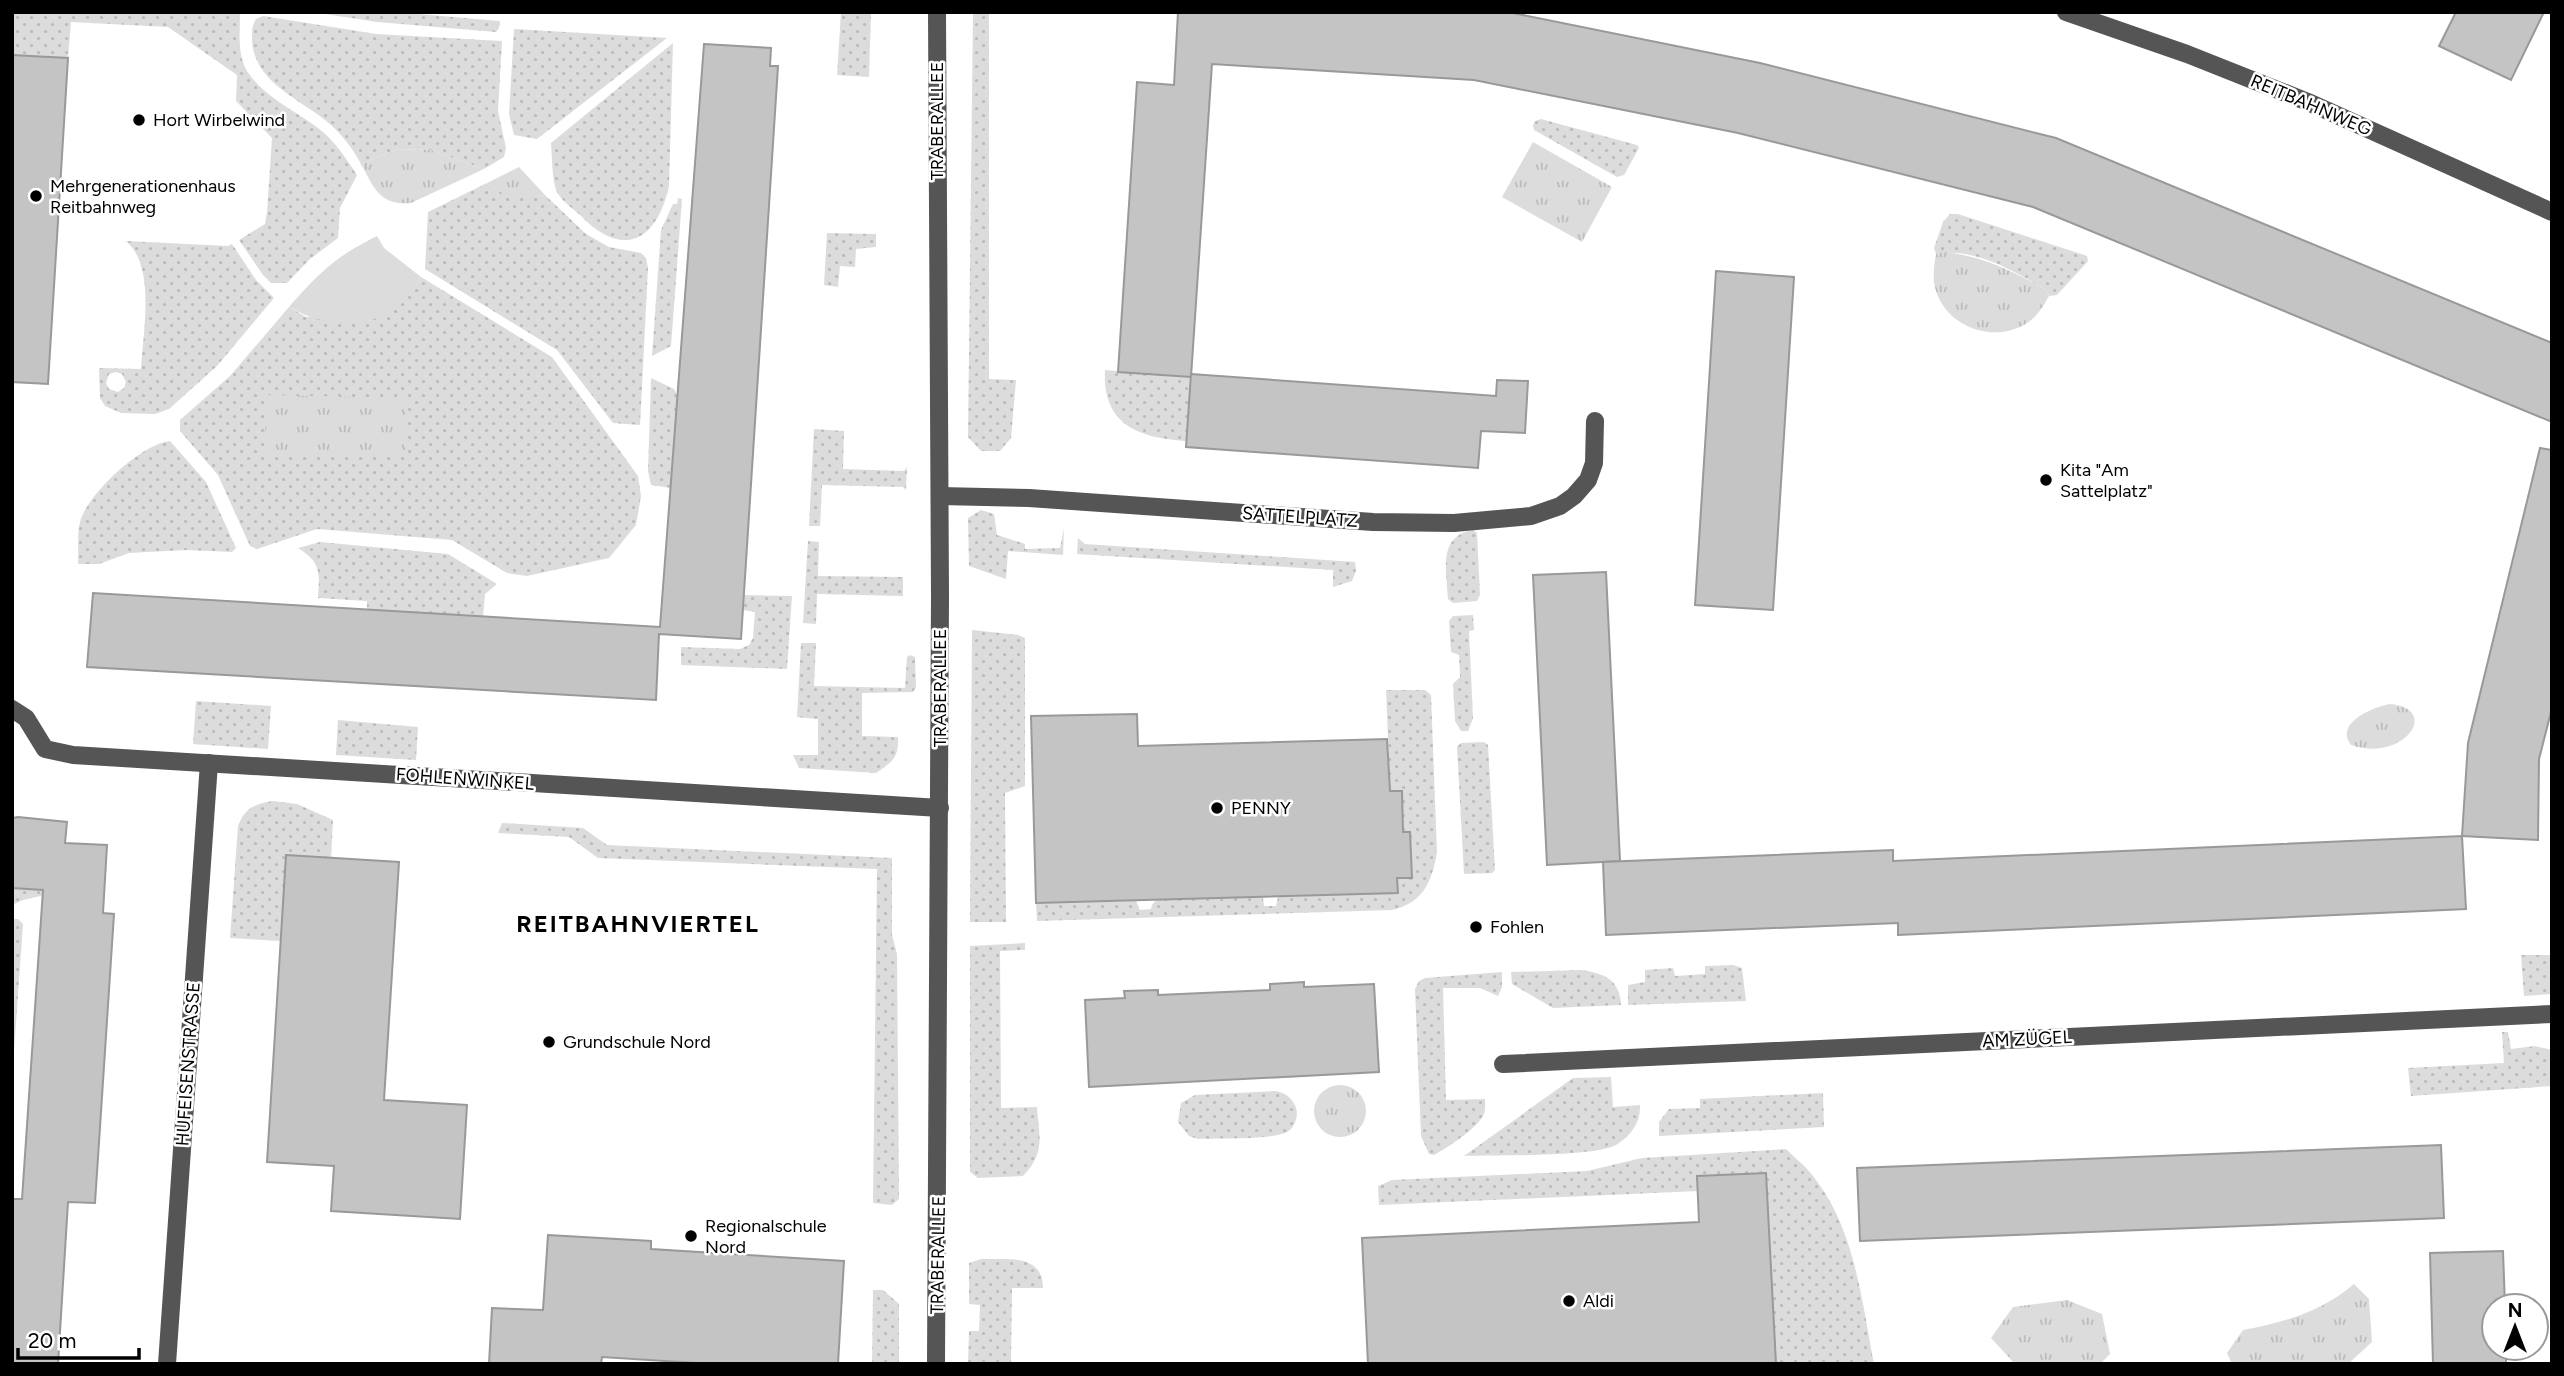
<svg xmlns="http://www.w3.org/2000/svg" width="2564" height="1376" font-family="Figtree,sans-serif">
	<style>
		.grass { fill: url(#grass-dots); fill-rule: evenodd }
		.park { fill: url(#park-tufts) }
		.pitch { fill: #dcdcdc }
		.building { fill: #c4c4c4; stroke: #999; stroke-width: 2 }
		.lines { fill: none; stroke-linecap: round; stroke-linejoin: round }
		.minor { stroke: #555; stroke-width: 18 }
		.poi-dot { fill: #000; stroke: #fff; stroke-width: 2.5 }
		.labels { text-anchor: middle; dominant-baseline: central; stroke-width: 5; stroke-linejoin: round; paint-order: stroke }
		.street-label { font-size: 18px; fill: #000; stroke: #fff }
		.poi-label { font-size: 18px; fill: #000; stroke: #fff; text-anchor: start }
		.district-label { font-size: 24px; font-weight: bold; letter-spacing: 2px; fill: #000; stroke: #fff }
	</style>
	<defs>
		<pattern id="grass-dots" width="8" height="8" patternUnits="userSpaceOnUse" patternTransform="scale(1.75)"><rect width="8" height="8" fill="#dcdcdc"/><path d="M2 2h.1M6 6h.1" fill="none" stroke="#bbb" stroke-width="1.8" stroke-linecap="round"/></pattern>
		<pattern id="park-tufts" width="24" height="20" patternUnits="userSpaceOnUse" patternTransform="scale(1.75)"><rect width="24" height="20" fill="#dcdcdc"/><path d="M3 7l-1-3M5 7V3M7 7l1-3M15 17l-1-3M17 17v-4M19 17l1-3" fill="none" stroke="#bbb"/></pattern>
	</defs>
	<rect width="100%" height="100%" fill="#fff"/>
	<!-- grass -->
	<g class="grass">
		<path d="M12,12H240C240,32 237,54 247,71C265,99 299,112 323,132C337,144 347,160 357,175L340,208L338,238L310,259L287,283H271L263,275L239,240L265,224L267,213L272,138L236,101L237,75L168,27L71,22L68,58L12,55Z"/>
		<path d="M312,12H395L500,21L499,28L496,32L377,22Z"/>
		<path d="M841,12H871L869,77L837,75Z"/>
		<path d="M973,12H989V379L1016,380L1011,438L1000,451H981L968,437Z"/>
		<path d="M263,16L376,34L502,41L498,111L506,148L504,157L484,169L430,150L398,149L361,164C353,149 344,137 331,125C303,100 254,84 252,40C252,31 252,26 256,19Z"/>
		<path d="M514,29L667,38L537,139L514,135L509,114Z"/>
		<path d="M673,43L669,186C657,241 623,260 580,215C573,209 561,200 557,192C552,181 552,156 551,143Z"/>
		<path d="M1541,119L1637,145L1639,148L1624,175L1617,177L1534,130L1533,125L1535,121Z"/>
		<path d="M487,183C505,198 523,200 545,195L586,234L609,247L641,253L646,258L648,268L640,425L613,423L557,350L425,269L428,212Z"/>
		<path d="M678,198L682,199L671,346L652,356L661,230L673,204H677Z"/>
		<path d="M1950,214H1958L2087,256L2088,261L2057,295L2049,296L2045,289C2013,271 1975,247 1936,254L1934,248L1943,222Z"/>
		<path d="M827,233L876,234V247L856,249L855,267L840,266L838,287L824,285Z"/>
		<path d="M126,241L228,246L232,244L256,280L274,298L217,366L169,409L155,414L121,413L105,406L100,398L99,368L141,369C143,332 156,266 126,241ZM116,372L122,374L126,382L124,388L118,392L109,389L106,383L109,374Z"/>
		<path d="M421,277L552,357L638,476L641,496L636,525L609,558L527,576L507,573L452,540L317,529L257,549L250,546L218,475L180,431V420L230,376L289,307L306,317L399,306Z"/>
		<path d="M1105,370L1191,377L1186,441C1139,438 1102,425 1105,370Z"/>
		<path d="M651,378L674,389L679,399L671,488L651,485L648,471Z"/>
		<path d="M814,429L844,431L843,469L904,471L907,467L906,490L903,487L822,485L820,526H809Z"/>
		<path d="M170,441L206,482L236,548L232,552L186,550L129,553L99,564H78C79,549 76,527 83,514C95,488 142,444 170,441Z"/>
		<path d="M981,510L994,514L997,535L1025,544V549L1060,548L1064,528L1063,555L1008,551L1006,579L969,566L968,518Z"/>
		<path d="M1473,530L1477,533L1480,595L1477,601L1453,603L1448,599C1447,571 1437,536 1473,530Z"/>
		<path d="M1078,538L1085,544L1355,562L1356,571L1352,581L1333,587V570L1077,554Z"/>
		<path d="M808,541L819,542L818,576L903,577V596L817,594L816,624L803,623Z"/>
		<path d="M320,542L448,554L497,584L485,594L483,617L367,610V601L318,598C320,573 321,562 298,548Z"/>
		<path d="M744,595L792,596L787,669L681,665V647L740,649L749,645L753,638L755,612L743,610Z"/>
		<path d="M1473,615L1474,630L1469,631L1473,718L1468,731H1461L1455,721L1453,684L1460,677L1459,655L1451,652L1449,621L1453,616Z"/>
		<path d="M972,630L1018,635L1025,638V786L1005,793L1006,922H970Z"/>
		<path d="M801,643H816L814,686L905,688L907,657L910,655L915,657L916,687L913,692L862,693V736L898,737C899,758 892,762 876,773L799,768L793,755H818V719L797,717Z"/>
		<path d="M1386,690H1425L1431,695L1437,852C1432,882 1423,903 1392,910L1037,921L1036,903L1136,901L1140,910L1151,909L1152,905L1156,900L1263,897L1264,906H1276L1278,897L1397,893V878H1412L1410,832H1392Z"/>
		<path d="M196,701L271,706L268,749L193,744Z"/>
		<path d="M338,720L418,727L416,760L336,755Z"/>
		<path d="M1484,742L1488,745L1495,870L1492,873L1464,874L1457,747L1461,743Z"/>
		<path d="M273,801L297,804L333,820L331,858L286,855L281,941L230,938L238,826C245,808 254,804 273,801Z"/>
		<path d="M502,823L583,828L607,845L892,858V935L897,954L899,1199L892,1205L873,1203L877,869L598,858L569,837L498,833Z"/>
		<path d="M12,888L62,891L23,900L12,905Z"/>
		<path d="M12,919H18L23,924L12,1080Z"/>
		<path d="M1025,943V950L1000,951L1001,1108L1037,1107C1039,1137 1046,1152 1023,1176L978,1178L970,1172V946Z"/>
		<path d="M2552,955V994L2524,996L2521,955Z"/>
		<path d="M1733,965L1742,968L1746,1001L1628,1005V985L1645,982V970L1673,968L1675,976L1705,974V966Z"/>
		<path d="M1581,970C1604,973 1620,980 1621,1005L1553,1008L1512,984L1511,972Z"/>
		<path d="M1502,972V987L1498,996L1480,988H1443L1446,1100L1485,1099C1485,1106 1486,1111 1483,1116C1476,1129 1447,1148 1434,1155L1429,1154L1421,1136L1415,989L1419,981L1425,978Z"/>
		<path d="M2502,1032H2508L2511,1049L2535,1046L2552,1050V1086L2411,1096L2408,1068L2504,1063Z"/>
		<path d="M1611,1077L1613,1107L1640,1105C1641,1122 1631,1136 1616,1145C1594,1157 1494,1155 1464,1156L1573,1078Z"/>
		<path d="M1276,1091C1285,1093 1293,1098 1296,1108C1299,1117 1294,1128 1287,1132C1273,1140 1216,1138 1198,1139L1189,1136L1178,1122L1181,1103L1195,1095Z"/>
		<path d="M1823,1093L1824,1127L1659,1136V1122L1669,1109L1700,1108V1099Z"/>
		<path d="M1786,1149C1796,1159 1808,1168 1816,1180C1855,1231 1862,1302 1874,1364H1776L1697,1177L1698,1191L1379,1205L1378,1186L1392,1180L1587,1171L1642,1158Z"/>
		<path d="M981,1259C1006,1260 1043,1253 1043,1288H1012L1011,1364H968L969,1331H979L980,1305L969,1304V1263Z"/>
		<path d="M873,1290H883L899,1304V1364H872Z"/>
	</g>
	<!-- park -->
	<g class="park">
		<path d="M1533,142L1612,187L1582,242L1502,197Z"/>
		<path d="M398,149L430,150L484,169L411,203C380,206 374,188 361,164Z"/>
		<path d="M519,167L545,195C520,201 507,199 487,183Z"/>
		<path d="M1944,252C1983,256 2012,271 2045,289L2049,296C2044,305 2038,315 2030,321C1998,345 1948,329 1936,291C1932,279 1934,266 1936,254Z"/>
		<path d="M266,395L406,398L405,456L265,453Z"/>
		<path d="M2390,704C2442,709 2403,763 2351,745C2334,723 2373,707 2390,704Z"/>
		<circle cx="1340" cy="1111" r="26"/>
		<path d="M2354,1284L2369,1299L2372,1342L2348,1364H2232L2227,1353L2243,1330C2285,1322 2321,1312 2354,1284Z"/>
		<path d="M2067,1300L2102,1314L2110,1354L2100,1364H2015L1991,1338L2013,1307Z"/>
	</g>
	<!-- pitch -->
	<path class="pitch" d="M377,236L384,248L421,277C414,286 407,300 398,307C365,331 322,326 289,307C320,272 335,257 377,236Z"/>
	<!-- building -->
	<g class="building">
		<path d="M1178,12H1508L1760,63L2056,138L2552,343V422L2033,207L1738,133L1474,80L1212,64L1191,377L1118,372L1137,82L1174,85Z"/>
		<path d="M2456,12H2544L2511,80L2439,46Z"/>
		<path d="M704,44L771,48L770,66H778L741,639L659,634L656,700L87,667L93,593L660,627Z"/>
		<path d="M12,55L68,58L48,384L12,382Z"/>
		<path d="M1716,271L1794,277L1773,610L1695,605Z"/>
		<path d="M1191,374L1496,396L1497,380L1528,381L1525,433L1481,431L1478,468L1186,447Z"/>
		<path d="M2540,448L2552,450V708L2539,759L2538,840L2462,836L2468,743Z"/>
		<path d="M1606,572L1620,861L1547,865L1533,575Z"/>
		<path d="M1137,714L1138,746L1387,739L1390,791H1402L1403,832H1410L1412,878H1397L1398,893L1036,903L1031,716Z"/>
		<path d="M18,817L67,822L65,843L107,845L103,913L114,914L95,1203L68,1202L58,1364H12V1199H22L43,890L12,888V818Z"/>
		<path d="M2462,836L2466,909L1898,935V923L1606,935L1603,862L1893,850V861Z"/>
		<path d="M286,855L399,862L384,1100L467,1105L460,1219L331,1211L334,1166L267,1162Z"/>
		<path d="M1304,982V987L1374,984L1379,1072L1089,1087L1085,1000L1125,998L1124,991L1158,990V995L1270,990V984Z"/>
		<path d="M2441,1145L2444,1218L1860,1241L1857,1168Z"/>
		<path d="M1766,1173L1776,1364H1368L1362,1238L1699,1222L1697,1176Z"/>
		<path d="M548,1235L651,1241V1249L844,1261L838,1364H712L602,1357L601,1364H489L492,1308L543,1310Z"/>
		<path d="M2503,1251L2505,1306H2494V1348H2506V1364H2433L2430,1253Z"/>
	</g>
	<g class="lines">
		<!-- minor -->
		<g class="minor">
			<path d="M2066,12L2187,54L2308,102L2552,212"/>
			<path d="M940,496L1029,498L1373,522L1454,523L1531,516L1560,506L1574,496L1588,480L1594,463L1595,421"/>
			<path d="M12,709L26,718L45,749L73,755L940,808"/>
			<path d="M1503,1064L2552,1014"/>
			<path d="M167,1364L209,763"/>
			<path d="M936,1364L940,597L937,12"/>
		</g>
	</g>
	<!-- markers -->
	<g class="poi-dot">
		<circle cx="139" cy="120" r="7"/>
		<circle cx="36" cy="196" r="7"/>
		<circle cx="2046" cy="480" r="7"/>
		<circle cx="1217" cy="808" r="7"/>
		<circle cx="1476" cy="927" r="7"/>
		<circle cx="549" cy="1042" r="7"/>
		<circle cx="691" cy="1236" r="7"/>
		<circle cx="1569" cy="1301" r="7"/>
	</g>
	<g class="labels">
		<!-- street labels -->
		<g class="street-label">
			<text transform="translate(2311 105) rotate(23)">REITBAHNWEG</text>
			<text transform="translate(937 121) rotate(-90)">TRABERALLEE</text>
			<text transform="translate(1300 517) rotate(4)">SATTELPLATZ</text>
			<text transform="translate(940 688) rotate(-90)">TRABERALLEE</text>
			<text transform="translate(465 779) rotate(4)">FOHLENWINKEL</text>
			<text transform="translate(2027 1039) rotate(-3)">AM ZÜGEL</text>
			<text transform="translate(188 1064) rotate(-86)">HUFEISENSTRASSE</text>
			<text transform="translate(938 1255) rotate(-89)">TRABERALLEE</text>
		</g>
		<!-- poi labels -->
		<g class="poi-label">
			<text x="153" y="120">Hort Wirbelwind</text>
			<text x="50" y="186">Mehrgenerationenhaus<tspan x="50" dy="21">Reitbahnweg</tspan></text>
			<text x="2060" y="470">Kita "Am<tspan x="2060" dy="21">Sattelplatz"</tspan></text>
			<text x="1231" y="808">PENNY</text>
			<text x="1490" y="927">Fohlen</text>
			<text x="563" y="1042">Grundschule Nord</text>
			<text x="705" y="1226">Regionalschule<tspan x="705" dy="21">Nord</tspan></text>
			<text x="1583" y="1301">Aldi</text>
		</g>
		<!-- district labels -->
		<g class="district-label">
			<text x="638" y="923">REITBAHNVIERTEL</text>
		</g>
	</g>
	<!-- border -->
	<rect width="2564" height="1376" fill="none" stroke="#000000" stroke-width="28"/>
	<!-- north arrow -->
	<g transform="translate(2515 1327)"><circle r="33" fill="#ffffff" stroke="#999999" stroke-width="2"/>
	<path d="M0-5L12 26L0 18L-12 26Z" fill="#000000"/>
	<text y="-10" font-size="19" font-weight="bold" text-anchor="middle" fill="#000000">N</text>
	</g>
	<!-- scale -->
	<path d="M18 1348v10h121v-10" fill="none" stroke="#000000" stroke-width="3.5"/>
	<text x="28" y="1348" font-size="21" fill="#000000" stroke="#ffffff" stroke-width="5" paint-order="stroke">20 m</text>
</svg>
